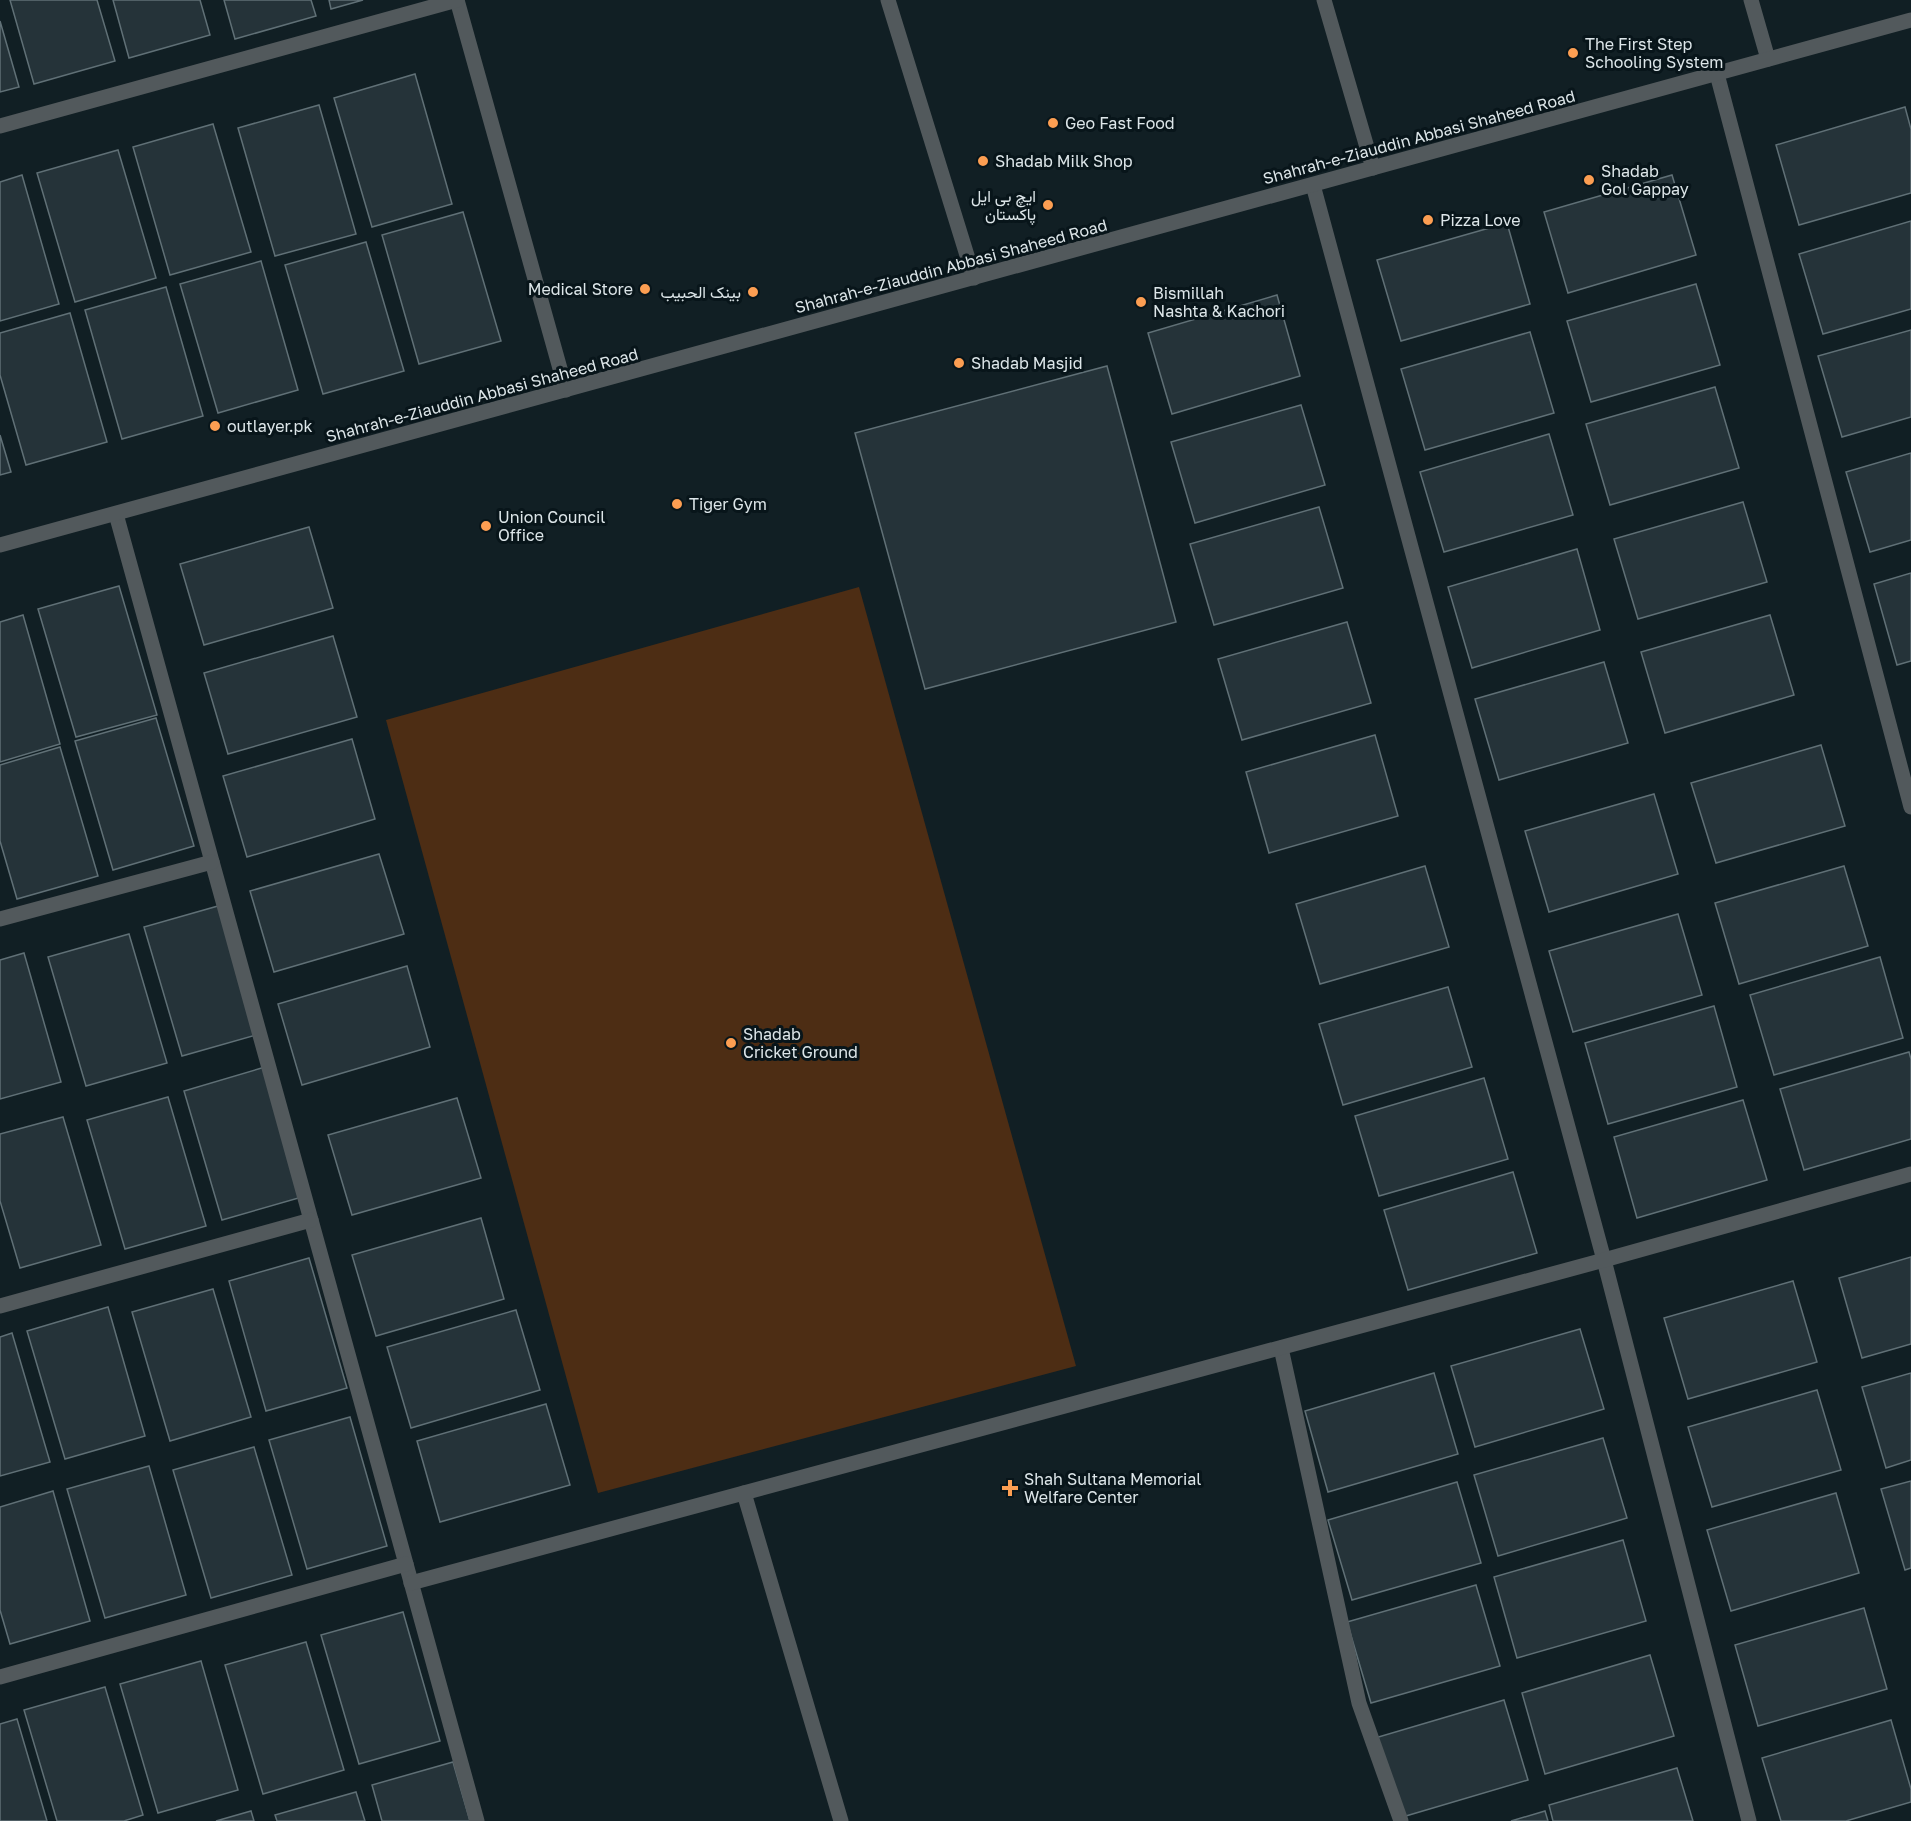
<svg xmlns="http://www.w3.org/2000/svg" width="1911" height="1821" font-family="'Golos Text',Vazirmatn,sans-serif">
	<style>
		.green { fill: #4d2d14 }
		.building { fill: #253339; stroke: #607076; stroke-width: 1.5 }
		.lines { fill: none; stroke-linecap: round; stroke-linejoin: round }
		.minor { stroke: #52595c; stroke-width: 15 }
		.poi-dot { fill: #fc9e52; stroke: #08151a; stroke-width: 2 }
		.labels { text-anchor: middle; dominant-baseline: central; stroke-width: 6; stroke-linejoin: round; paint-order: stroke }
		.poi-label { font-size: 16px; fill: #dde6e9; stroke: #08151a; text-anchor: start }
		.street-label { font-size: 16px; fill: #dde6e9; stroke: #08151a }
	</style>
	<rect width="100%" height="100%" fill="#111f24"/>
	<!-- green -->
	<path class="green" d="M859,587L1076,1366L598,1493L386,720Z"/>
	<!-- building -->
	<g class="building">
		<path d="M10,0H97L115,61L34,84Z"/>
		<path d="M113,0H200L210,35L129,58Z"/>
		<path d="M224,0H311L316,16L235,39Z"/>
		<path d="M329,0H363L331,9Z"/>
		<path d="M0,21L19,87L0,92Z"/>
		<path d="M415,74L452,204L372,227L334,98Z"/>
		<path d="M319,105L356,234L275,256L238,128Z"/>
		<path d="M1905,107L1911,129V193L1799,225L1776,145Z"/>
		<path d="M213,124L251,252L170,275L133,147Z"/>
		<path d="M118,150L156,278L75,302L37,173Z"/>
		<path d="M22,175L59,304L0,321V182Z"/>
		<path d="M1672,175L1696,255L1568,293L1544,212Z"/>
		<path d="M463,212L501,341L419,364L382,235Z"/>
		<path d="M1911,221V309L1823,334L1799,254Z"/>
		<path d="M1507,223L1530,304L1401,341L1377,260Z"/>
		<path d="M366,242L404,371L323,394L285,265Z"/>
		<path d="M261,261L298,390L218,413L180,284Z"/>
		<path d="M1696,284L1720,365L1591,402L1567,321Z"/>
		<path d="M166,287L203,416L122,439L85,310Z"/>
		<path d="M1277,295L1300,376L1172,414L1148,333Z"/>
		<path d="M70,313L107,442L26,465L0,375V333Z"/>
		<path d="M1911,330V417L1842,437L1818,356Z"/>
		<path d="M1530,332L1554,413L1425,450L1401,369Z"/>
		<path d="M1107,366L1176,622L925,689L855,433Z"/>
		<path d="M1715,387L1739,468L1610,505L1586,424Z"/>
		<path d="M1301,405L1325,485L1195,523L1171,442Z"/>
		<path d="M1549,434L1573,515L1444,552L1420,472Z"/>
		<path d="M0,435L11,472L0,475Z"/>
		<path d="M1911,453V540L1870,552L1846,472Z"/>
		<path d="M1743,502L1767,582L1638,619L1614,539Z"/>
		<path d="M1319,507L1343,588L1214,625L1190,544Z"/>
		<path d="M309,527L333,608L204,645L180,564Z"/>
		<path d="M1577,549L1600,630L1472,668L1448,587Z"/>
		<path d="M1911,573V661L1897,665L1874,584Z"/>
		<path d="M119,586L157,715L76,737L38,609Z"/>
		<path d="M23,615L60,744L0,762V622Z"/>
		<path d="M1770,615L1794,695L1665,733L1641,652Z"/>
		<path d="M1347,622L1371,703L1242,740L1218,659Z"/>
		<path d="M333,636L357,717L228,754L204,673Z"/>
		<path d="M1604,662L1628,743L1499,780L1475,699Z"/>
		<path d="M156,718L194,846L113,870L75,741Z"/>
		<path d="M1375,735L1398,816L1269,853L1246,772Z"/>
		<path d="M352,739L375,819L247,857L223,776Z"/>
		<path d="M1821,745L1845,826L1716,863L1691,783Z"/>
		<path d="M60,747L98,876L17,899L0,841V765Z"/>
		<path d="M1654,794L1678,874L1549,912L1525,831Z"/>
		<path d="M379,854L404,934L274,972L250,891Z"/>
		<path d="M1425,866L1449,947L1320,984L1296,904Z"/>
		<path d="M1844,866L1868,946L1739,984L1715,903Z"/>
		<path d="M225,904L263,1033L182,1056L144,927Z"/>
		<path d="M1678,914L1702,995L1573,1032L1549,951Z"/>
		<path d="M129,934L167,1063L86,1086L48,957Z"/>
		<path d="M24,953L61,1082L0,1099V960Z"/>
		<path d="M1880,957L1903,1038L1774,1075L1750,995Z"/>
		<path d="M407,966L430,1047L302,1085L278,1004Z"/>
		<path d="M1448,987L1472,1067L1343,1105L1319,1024Z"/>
		<path d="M1714,1006L1737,1087L1608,1124L1585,1043Z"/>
		<path d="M1909,1052L1911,1059V1139L1804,1170L1780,1089Z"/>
		<path d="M265,1067L302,1197L222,1220L184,1091Z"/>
		<path d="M1484,1078L1508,1159L1379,1196L1355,1116Z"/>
		<path d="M168,1097L206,1226L125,1249L87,1120Z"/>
		<path d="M457,1098L481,1178L352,1215L328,1135Z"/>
		<path d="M1743,1100L1767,1180L1637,1218L1614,1137Z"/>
		<path d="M63,1117L101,1245L20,1268L0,1201V1134Z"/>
		<path d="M1513,1172L1537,1253L1408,1290L1384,1210Z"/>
		<path d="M481,1218L504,1299L376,1336L352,1255Z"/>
		<path d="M1911,1257V1344L1862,1358L1839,1278Z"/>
		<path d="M309,1258L347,1388L266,1411L229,1281Z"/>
		<path d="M1793,1281L1817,1362L1688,1399L1664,1318Z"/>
		<path d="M213,1289L251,1417L170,1441L132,1312Z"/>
		<path d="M108,1307L145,1436L65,1459L27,1331Z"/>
		<path d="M516,1310L540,1390L411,1428L387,1347Z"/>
		<path d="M1580,1329L1604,1409L1475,1447L1451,1366Z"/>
		<path d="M12,1333L50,1462L0,1476V1337Z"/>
		<path d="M1434,1373L1458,1454L1328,1492L1305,1411Z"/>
		<path d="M1911,1373V1460L1886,1468L1862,1387Z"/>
		<path d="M1817,1390L1841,1470L1712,1507L1688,1427Z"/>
		<path d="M546,1404L570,1485L440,1522L417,1441Z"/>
		<path d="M350,1417L387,1546L307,1569L269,1440Z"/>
		<path d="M1603,1438L1627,1518L1498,1556L1474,1475Z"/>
		<path d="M254,1447L292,1575L211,1598L173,1470Z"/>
		<path d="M149,1466L186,1595L105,1618L67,1489Z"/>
		<path d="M1911,1481V1568L1905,1570L1881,1489Z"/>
		<path d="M1457,1482L1481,1563L1352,1600L1328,1520Z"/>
		<path d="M53,1491L90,1621L10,1644L0,1610V1507Z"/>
		<path d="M1836,1493L1859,1573L1731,1611L1707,1530Z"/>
		<path d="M1623,1540L1646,1621L1517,1658L1494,1577Z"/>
		<path d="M1476,1585L1500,1666L1371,1703L1347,1622Z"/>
		<path d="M1864,1608L1887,1689L1758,1726L1735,1645Z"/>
		<path d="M403,1612L440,1741L359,1764L321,1635Z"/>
		<path d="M306,1642L344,1770L263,1794L225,1665Z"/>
		<path d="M1650,1655L1674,1736L1545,1774L1522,1693Z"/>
		<path d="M201,1661L238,1790L158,1813L120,1684Z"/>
		<path d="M105,1687L143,1815L124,1821H57L24,1710Z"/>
		<path d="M1504,1700L1528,1780L1399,1818L1375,1738Z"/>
		<path d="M17,1719L47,1821H0V1724Z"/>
		<path d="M1891,1720L1911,1789V1802L1846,1821H1781L1762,1758Z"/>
		<path d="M453,1762L470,1821H382L372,1785Z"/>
		<path d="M1677,1768L1693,1821H1553L1549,1805Z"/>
		<path d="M356,1792L365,1821H277L275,1815Z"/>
		<path d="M251,1811L254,1821H216Z"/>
		<path d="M1545,1811L1548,1821H1511Z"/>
	</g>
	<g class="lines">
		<!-- minor -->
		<g class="minor">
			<path d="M457,0L566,390"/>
			<path d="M888,0L974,278"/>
			<path d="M1324,0L1373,168"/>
			<path d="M1751,0L1768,59"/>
			<path d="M1717,74L1911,807"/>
			<path d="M0,126L457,0"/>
			<path d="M1313,185L1604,1260L1749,1821"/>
			<path d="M116,514L477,1821"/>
			<path d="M0,545L1911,20"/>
			<path d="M0,919L212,862"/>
			<path d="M0,1306L311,1220"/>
			<path d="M1281,1348L1359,1703L1401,1821"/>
			<path d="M744,1493L841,1821"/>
			<path d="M411,1583L1604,1260L1911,1174"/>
			<path d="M0,1677L406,1564"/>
		</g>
	</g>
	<!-- markers -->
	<g class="poi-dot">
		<circle cx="1573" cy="53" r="6"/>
		<circle cx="1053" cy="123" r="6"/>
		<circle cx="983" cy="161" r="6"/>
		<circle cx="1589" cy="180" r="6"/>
		<circle cx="1048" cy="205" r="6"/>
		<circle cx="1428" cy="220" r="6"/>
		<circle cx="645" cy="289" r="6"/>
		<circle cx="753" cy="292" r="6"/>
		<circle cx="1141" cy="302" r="6"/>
		<circle cx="959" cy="363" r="6"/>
		<circle cx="215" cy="426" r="6"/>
		<circle cx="677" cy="504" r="6"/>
		<circle cx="486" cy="526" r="6"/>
		<circle cx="731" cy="1043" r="6"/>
		<path d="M1007 1479h6v6h6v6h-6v6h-6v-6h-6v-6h6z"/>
	</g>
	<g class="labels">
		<!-- poi labels -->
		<g class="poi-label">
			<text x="1585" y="44">The First Step<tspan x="1585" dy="18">Schooling System</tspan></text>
			<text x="1065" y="123">Geo Fast Food</text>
			<text x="995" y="161">Shadab Milk Shop</text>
			<text x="1601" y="171">Shadab<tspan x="1601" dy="18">Gol Gappay</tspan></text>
			<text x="1036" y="196" text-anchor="end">ایچ بی ایل<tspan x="1036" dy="18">پاکستان</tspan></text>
			<text x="1440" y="220">Pizza Love</text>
			<text x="633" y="289" text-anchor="end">Medical Store</text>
			<text x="741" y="292" text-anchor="end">بينک الحبيب</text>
			<text x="1153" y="293">Bismillah<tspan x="1153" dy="18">Nashta &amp; Kachori</tspan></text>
			<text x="971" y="363">Shadab Masjid</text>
			<text x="227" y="426">outlayer.pk</text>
			<text x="689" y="504">Tiger Gym</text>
			<text x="498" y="517">Union Council<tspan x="498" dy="18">Office</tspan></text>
			<text x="743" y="1034">Shadab<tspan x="743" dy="18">Cricket Ground</tspan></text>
			<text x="1024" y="1479">Shah Sultana Memorial<tspan x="1024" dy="18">Welfare Center</tspan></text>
		</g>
		<!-- street labels -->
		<g class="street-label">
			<text transform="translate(1419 137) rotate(-15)">Shahrah-e-Ziauddin Abbasi Shaheed Road</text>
			<text transform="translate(951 266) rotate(-15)">Shahrah-e-Ziauddin Abbasi Shaheed Road</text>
			<text transform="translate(482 395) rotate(-15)">Shahrah-e-Ziauddin Abbasi Shaheed Road</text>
		</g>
	</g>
</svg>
